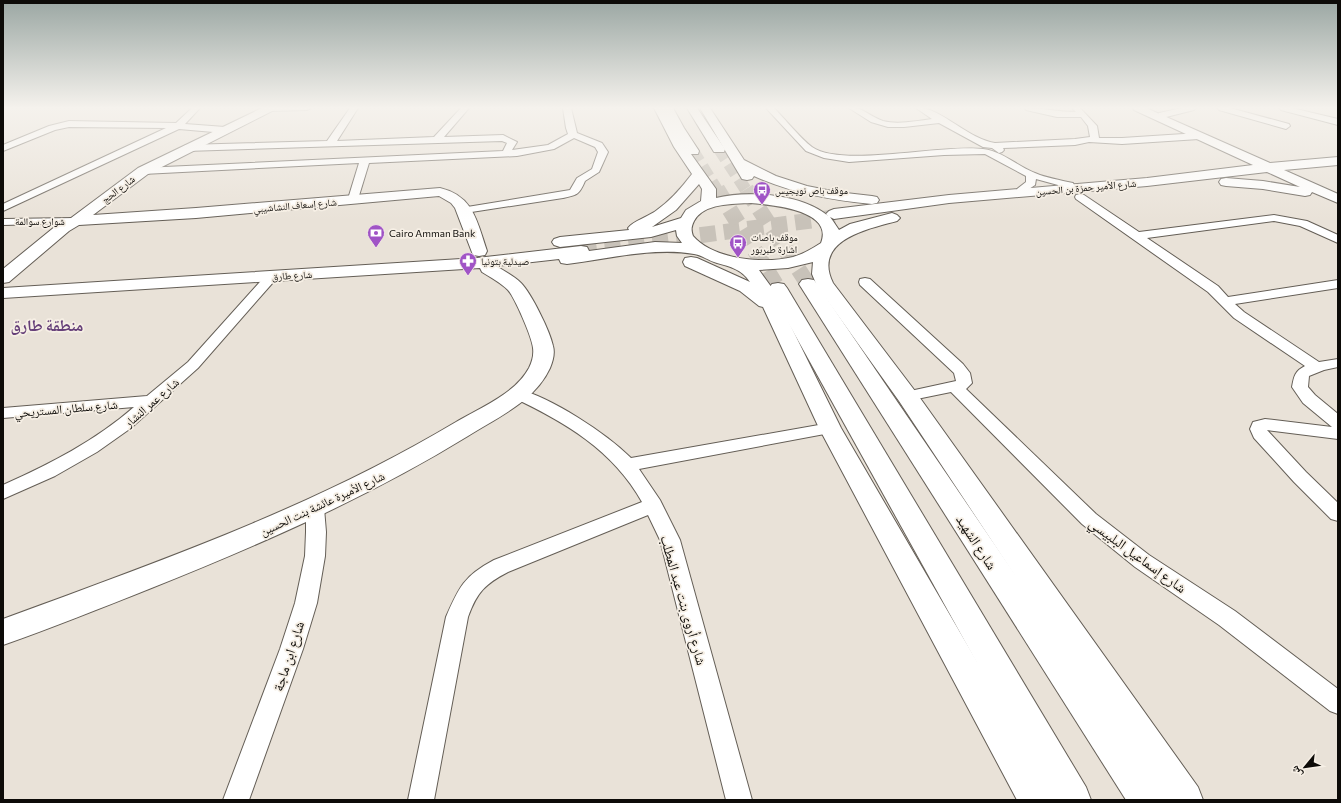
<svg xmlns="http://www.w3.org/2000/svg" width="1341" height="803" font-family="Commissioner,'Noto Naskh Arabic',sans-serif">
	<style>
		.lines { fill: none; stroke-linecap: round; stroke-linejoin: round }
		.secondary-tunnel { stroke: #c8c2b9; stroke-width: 16; stroke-dasharray: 16 8; stroke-linecap: butt }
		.highway-tunnel-far1 { stroke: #c8c2b9; stroke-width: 12; stroke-dasharray: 12 6; stroke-linecap: butt }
		.highway-tunnel { stroke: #c8c2b9; stroke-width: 16; stroke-dasharray: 16 8; stroke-linecap: butt }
		.street-casing { stroke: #645e56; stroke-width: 2 }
		.secondary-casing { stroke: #645e56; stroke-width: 2 }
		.highway-casing { stroke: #645e56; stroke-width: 2 }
		.street { fill: #fff; fill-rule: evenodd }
		.secondary { fill: #fff; fill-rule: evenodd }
		.highway { fill: #fff; fill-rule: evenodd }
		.labels { text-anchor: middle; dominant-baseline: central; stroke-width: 3.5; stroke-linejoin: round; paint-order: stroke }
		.far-street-label { font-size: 10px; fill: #0d0b08; stroke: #f6efe5 }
		.far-poi-label { font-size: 10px; fill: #0d0b08; stroke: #f6efe5; text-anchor: start }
		.street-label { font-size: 12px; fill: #0d0b08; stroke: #f6efe5 }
		.near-street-label { font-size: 14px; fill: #0d0b08; stroke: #f6efe5 }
		.district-label { font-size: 16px; font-weight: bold; fill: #664079; stroke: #f6efe5 }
	</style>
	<rect width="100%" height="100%" fill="#e9e2d8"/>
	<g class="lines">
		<!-- secondary-tunnel -->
		<path class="secondary-tunnel" d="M581,251L838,217"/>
		<!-- highway-tunnel-far1 -->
		<g class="highway-tunnel-far1">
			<path d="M719,149L746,190"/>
			<path d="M693,151L717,190"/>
		</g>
		<!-- highway-tunnel -->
		<g class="highway-tunnel">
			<path d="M717,189L778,288"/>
			<path d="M746,189L808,284"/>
		</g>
		<!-- street casing -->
		<g class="street-casing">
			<g id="street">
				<path d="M192,108H200L185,124L225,127L229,130L225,133L179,129L3,211V204L166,128L69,127L55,130L3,151V145L49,126L69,121L176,123Z"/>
				<path d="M264,108H311L307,110L267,111H264Z"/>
				<path d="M350,108H358L337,141L434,137L461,108H469L444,137L503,135L517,142L512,150L548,145L568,134L566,128L563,108H571L577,133L602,143L608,152L599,172L585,181C579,195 577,195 563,198L465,213L460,210L461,208L570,190L577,178L592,169L598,152L595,147L574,138L554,149L517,156L369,163L358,199L353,202L348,199L359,163L143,174L138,171L143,168L503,151L507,143L502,141L186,151L181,148L186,145L327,141Z"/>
				<path d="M766,108H774C784,118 801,139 812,147C842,168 942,144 983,149C1002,151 1017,166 1035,173C1046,178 1060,180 1073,183L1074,185L1069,188L1036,179L1035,185L1026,191H1018L1017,189L1026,182V176L985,154L944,155L849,162L824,158L806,151Z"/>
				<path d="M849,108C862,106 870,117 883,121C898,125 916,121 932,119L916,108C938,105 969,140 995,143L1075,139L1090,137L1088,126L1081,117H1057L1026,110L1025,108C1042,108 1059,112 1076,112L1072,108H1080L1097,126L1099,138H1122L1199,133L1203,136L1199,139L1122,144L1089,142L1075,145L1003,148L1004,150L1002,152L999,153L992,148L983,147L939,123L904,127H888L871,122Z"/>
				<path d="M1182,108H1195L1194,110L1162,118L1158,115L1159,113Z"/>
				<path d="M1218,108H1230L1289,124L1290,126L1286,129L1219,110Z"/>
				<path d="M1280,108H1292L1338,119V125L1281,110Z"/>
				<path d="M1080,194L1084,195L1139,232L1274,215L1307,221L1338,235V243L1300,226L1274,221L1147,238L1218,286L1228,297L1338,280V288L1235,304L1244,312L1319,362L1338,359V367L1324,370L1309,376L1308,387L1315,395L1338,414V439L1267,430L1306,472L1338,503V521L1331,519L1294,482L1254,438L1250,429L1253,422L1265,419L1332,427L1303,403L1292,387C1294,376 1295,371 1305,366L1234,318L1208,292L1076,199L1075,197L1076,195Z"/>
				<path d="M76,218L82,221L80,223L3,225V219Z"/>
				<path d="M272,272L276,273L278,276L276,279L198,368L131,428L97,452L55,476L3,499V485C50,464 95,441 134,407L3,418V408L147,396L188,362L268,273Z"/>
				<path d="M865,278L870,279L963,364L970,373L972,383L966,389L1096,514L1149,555L1235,611L1338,689V714L1330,711L1219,625L1135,567L1082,524L951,392L907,401L901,399L899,396L901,393L956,381L954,373L860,285L859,282L860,279Z"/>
				<path d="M518,389C552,398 606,433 631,458L830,423L836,424L838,428L836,432L830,433L639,469L660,500L680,540L752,800H726L660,540L648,515L508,572C485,584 477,592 468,617L434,800H408L446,617C459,587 464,576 494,560L642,502C613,450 565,422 512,397L510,394L512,391Z"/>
				<path d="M315,501L322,503L324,508L326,532L325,556L317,603L303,649L249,800H223L280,649L295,603L305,556L306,532V508L308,503Z"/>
			</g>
		</g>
		<!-- secondary casing -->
		<g class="secondary-casing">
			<g id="secondary">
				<path d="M262,108H276L274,110L148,174L93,215L196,208L440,188C474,196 477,222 487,251L485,255L479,256L473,255L455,208L451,203L439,196L196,218L79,225L69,231L9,282L3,283V269L57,225L71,218L138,168Z"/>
				<path d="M654,108H664L686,147L716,189V198C748,190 802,194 828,216L826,214L829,211L834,209L949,195L1147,178L1253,165L1134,110L1133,108H1146L1270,163L1338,157V165L1284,170L1338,194V203L1312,192L1310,195L1305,196L1263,189L1226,186L1221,185L1219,182L1221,179L1226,178L1263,181L1300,187L1267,172L1147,186L949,203L834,219L830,217L833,221L839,230L850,224L892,213L897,215L900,218L897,221C868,229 812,240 833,283L915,391L1198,787L1203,800H1164L899,401L817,286L812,274L813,262L788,268L759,270L772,288L841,428L1050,787L1055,800H1017L819,428L763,307L759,306L740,291L685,266L683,262L685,258L691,257L697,258L750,282C741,269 731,267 717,263C709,261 702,255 694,254C654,247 607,259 567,264L561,263L559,259L496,266C504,271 514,276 521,283C531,293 550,331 553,346C555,353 553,361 550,368C535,401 498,417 468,436C367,498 259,545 149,589C101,608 52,628 3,645V619C160,561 312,508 456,422C480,408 515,394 529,368C532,362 534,355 533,348C532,337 515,298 508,290C501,283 490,277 482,272L480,268L3,298V288L477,258L581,246L587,247L589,251L655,242L682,243L677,236L676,230L651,237L560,247L554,245L552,242L554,239L560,237L629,230L628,228C633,221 650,216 657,210C671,200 682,187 692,174L674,147ZM699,184L702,189L701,201L686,210L681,218L652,227L676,210ZM751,203C772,205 834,210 821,243C812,249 803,254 793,257C764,264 714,260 693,236C691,230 691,227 694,221C704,203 732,204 751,203Z"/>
				<path d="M700,108H710L744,160L776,176L807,186L837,192L872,196L877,197L879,200L877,203L872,204C831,200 791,193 754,176L752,179L747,180L742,179Z"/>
			</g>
		</g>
		<!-- highway casing -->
		<g class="highway-casing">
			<g id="highway">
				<path d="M663,108H673L684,128L699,151L698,154H688L672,128Z"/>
				<path d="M687,108H697L725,149L724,152H714Z"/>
				<path d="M808,279L814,280L817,284L1160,787L1165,800H1126L799,284L802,280Z"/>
				<path d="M778,283L784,284L787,288L1086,787L1091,800H1053L769,288L772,284Z"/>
			</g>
		</g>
		<!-- street -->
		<use href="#street" class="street"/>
		<!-- secondary -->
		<use href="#secondary" class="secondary"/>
		<!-- highway -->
		<use href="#highway" class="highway"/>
	</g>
	<!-- sky -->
	<linearGradient id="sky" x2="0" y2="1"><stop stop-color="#9ba7a3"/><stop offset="0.49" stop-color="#f5f2ed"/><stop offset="1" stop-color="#f5f2ed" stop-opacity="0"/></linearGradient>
	<rect width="1341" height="220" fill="url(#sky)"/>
	<!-- icons -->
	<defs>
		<g id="bus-pin" transform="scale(0.9)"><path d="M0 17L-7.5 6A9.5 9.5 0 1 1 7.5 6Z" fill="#a054c6" stroke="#f6efe5"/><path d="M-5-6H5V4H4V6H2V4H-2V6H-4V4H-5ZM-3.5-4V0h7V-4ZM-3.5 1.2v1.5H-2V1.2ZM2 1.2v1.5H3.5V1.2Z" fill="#fff"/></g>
		<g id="bank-pin" transform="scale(0.9)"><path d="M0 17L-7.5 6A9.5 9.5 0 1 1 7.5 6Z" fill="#a054c6" stroke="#f6efe5"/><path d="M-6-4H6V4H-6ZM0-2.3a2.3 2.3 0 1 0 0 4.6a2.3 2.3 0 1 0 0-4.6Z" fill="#fff"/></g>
		<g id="pharmacy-pin" transform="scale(0.9)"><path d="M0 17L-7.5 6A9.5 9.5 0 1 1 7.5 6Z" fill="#a054c6" stroke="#f6efe5"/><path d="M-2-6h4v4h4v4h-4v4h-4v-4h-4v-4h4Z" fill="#fff"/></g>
	</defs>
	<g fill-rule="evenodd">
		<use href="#bus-pin" x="762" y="190"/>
		<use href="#bank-pin" x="376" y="233"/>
		<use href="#bus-pin" x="738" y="243"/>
		<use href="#pharmacy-pin" x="468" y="261"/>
	</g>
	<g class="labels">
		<!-- far-street labels -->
		<g class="far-street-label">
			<text transform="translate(1086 187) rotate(-5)">شارع الأمير حمزة بن الحسين</text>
			<text transform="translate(118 189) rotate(-37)">شارع الحج</text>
			<text transform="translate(295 205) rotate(-5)">شارع إسعاف النشاشيبي</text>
			<text x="40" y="221">شوارع سوالمة</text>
			<text transform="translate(292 275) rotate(-3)">شارع طارق</text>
		</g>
		<!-- far-poi labels -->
		<g class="far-poi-label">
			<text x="775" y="190">موقف باص نويجيس</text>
			<text x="389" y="233">Cairo Amman Bank</text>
			<text x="751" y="237">موقف باصات<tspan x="751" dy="12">اشارة طبربور</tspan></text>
			<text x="481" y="261">صيدلية بتونيا</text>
		</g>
		<!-- street labels -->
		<g class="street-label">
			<text transform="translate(151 402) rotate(-41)">شارع عمر النشار</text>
			<text transform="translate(66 408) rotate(-5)">شارع سلطان المستريحي</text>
			<text transform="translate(322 503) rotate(-25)">شارع الأميرة عائشة بنت الحسين</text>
		</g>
		<!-- near-street labels -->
		<g class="near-street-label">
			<text transform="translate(977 542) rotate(57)">شارع الشهيد</text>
			<text transform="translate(1138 555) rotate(36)">شارع إسماعيل البلبيسي</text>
			<text transform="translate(684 600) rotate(74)">شارع أروى بنت عبد المطلب</text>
			<text transform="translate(288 656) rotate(-72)">شارع ابن ماجة</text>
		</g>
		<!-- district labels -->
		<g class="district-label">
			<text x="47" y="324">منطقة طارق</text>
		</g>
	</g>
	<!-- border -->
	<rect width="1341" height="803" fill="none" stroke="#0d0b08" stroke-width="8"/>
	<!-- north arrow -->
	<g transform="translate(1305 767) rotate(241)" stroke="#f6efe5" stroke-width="3" paint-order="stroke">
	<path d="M0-3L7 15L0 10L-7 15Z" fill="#0d0b08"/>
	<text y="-6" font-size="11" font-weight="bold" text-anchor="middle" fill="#0d0b08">ش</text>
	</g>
</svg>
